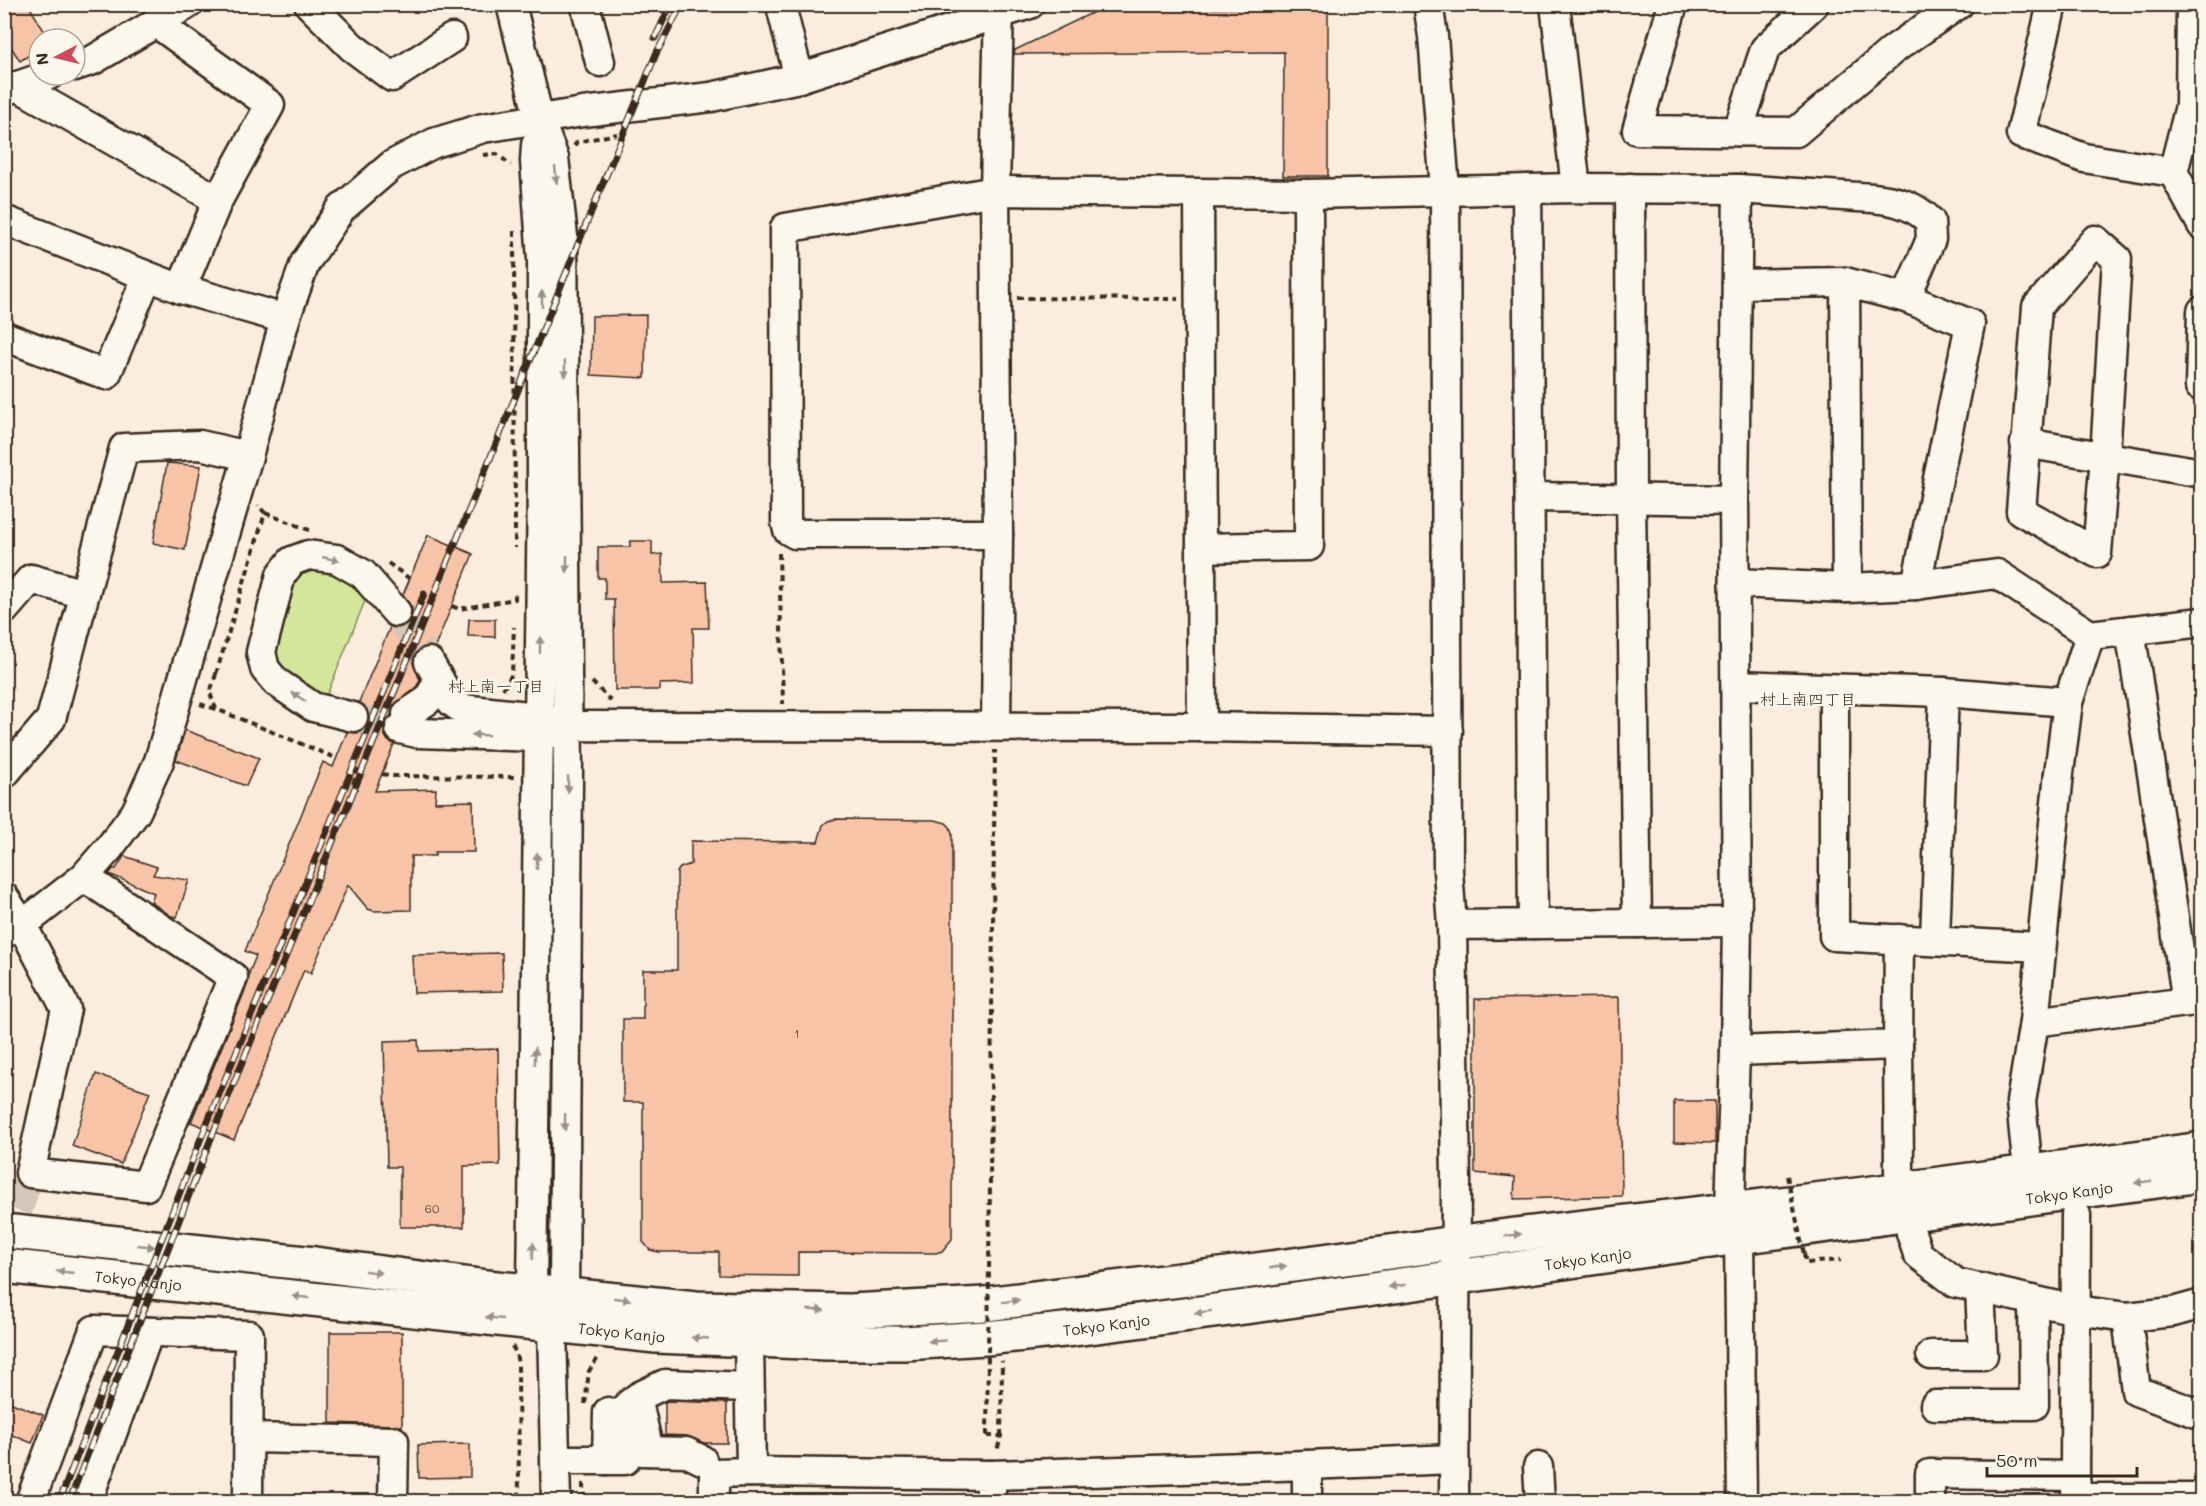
<svg xmlns="http://www.w3.org/2000/svg" width="2206" height="1506" font-family="Mali,'Klee One',sans-serif">
	<style>
		.green { fill: #d3e69a; stroke: #87885c; stroke-width: 1.5 }
		.building { fill: #f7c4a7; stroke: #3b2a1e; stroke-width: 1.5 }
		.lines { fill: none; stroke-linecap: round; stroke-linejoin: round }
		.minor-tunnel { stroke: #d4c6b8; stroke-width: 28; stroke-dasharray: 28 14; stroke-linecap: butt }
		.minor-casing { stroke: #3b2a1e; stroke-width: 33 }
		.highway-casing { stroke: #3b2a1e; stroke-width: 38 }
		.path { stroke: #3b2a1e; stroke-width: 4; stroke-dasharray: 6 4.5; stroke-linecap: butt }
		.minor { stroke: #fbf7ec; stroke-width: 28 }
		.highway { stroke: #fbf7ec; stroke-width: 33 }
		.rail-casing { stroke: #3b2a1e; stroke-width: 7 }
		.rail { stroke: #fbf7ec; stroke-width: 4.5; stroke-dasharray: 14; stroke-linecap: butt }
		.path-bridge { stroke: #3b2a1e; stroke-width: 4; stroke-dasharray: 6 4.5; stroke-linecap: butt }
		.oneway { fill: #9b9085 }
		.labels { text-anchor: middle; dominant-baseline: central; stroke-width: 5; stroke-linejoin: round; paint-order: stroke }
		.number-label { font-size: 12px; fill: #6a5040 }
		.street-label { font-size: 15px; fill: #3b2a1e; stroke: #fbf7ec }
		.neighbourhood-label { font-size: 16px; fill: #3b2a1e; stroke: #fbf7ec }
	</style>
	<rect width="100%" height="100%" fill="#faedde"/>
	<filter id="ink" filterUnits="userSpaceOnUse"><feTurbulence type="fractalNoise" baseFrequency=".0167" numOctaves="2"/><feDisplacementMap in="SourceGraphic" scale="12" xChannelSelector="R" yChannelSelector="G"/><feConvolveMatrix kernelMatrix="1 2 1 2 8 2 1 2 1" color-interpolation-filters="sRGB"/></filter>
	<g filter="url(#ink)">
		<!-- green -->
		<path class="green" d="M316,570L338,576L367,596L324,702L304,696L265,649L295,577Z"/>
		<!-- building -->
		<g class="building">
			<path d="M4,4H28L49,39H39V49L20,61L4,36Z"/>
			<path d="M1313,4H1328V176H1283L1284,52L1014,54L1015,50L1100,9L1297,8L1298,6Z"/>
			<path d="M646,315L645,378L591,375L592,316Z"/>
			<path d="M167,463L201,466L185,550L153,543Z"/>
			<path d="M428,535L473,554L435,647L428,646L421,647L414,654L413,663L420,680L415,689L393,706L391,716L384,725V734L388,741L394,744L375,791L436,789L435,802L473,801L474,852H435V856H411V910L374,911L368,909L348,885L311,973L304,970L234,1140L191,1122L248,983L249,973L256,956L245,951L323,762L333,767L347,732L358,733L364,729L369,722V712L365,706L359,702L390,627L400,628L406,625L411,618L412,608L403,595Z"/>
			<path d="M630,541H652V555L662,554L663,583L707,582L709,628H693L694,683L660,684V690H615L614,599H605V578H598V547H630Z"/>
			<path d="M469,619H495V637L468,636Z"/>
			<path d="M185,730L259,758L246,786L176,760Z"/>
			<path d="M836,819L935,820L946,823L950,827L952,833V1239L942,1251L936,1253L798,1252V1276L719,1275V1252H659L650,1250L643,1242V1102H623V1019H643V970H677V872L680,868L691,864V841L818,842L823,825L828,821Z"/>
			<path d="M124,856L157,867L153,875L189,880L177,917L171,916L151,902L154,893L109,874L113,869H116Z"/>
			<path d="M502,953L503,991L414,993L412,955Z"/>
			<path d="M1619,997L1622,1196L1514,1199L1515,1177L1475,1173V999Z"/>
			<path d="M418,1040L419,1051L498,1049L500,1165L464,1166V1227H400V1167H387L384,1041Z"/>
			<path d="M96,1074L150,1092L121,1164L72,1146Z"/>
			<path d="M1674,1101H1715V1143L1674,1142Z"/>
			<path d="M330,1332H402V1427L394,1425L330,1423Z"/>
			<path d="M4,1400L43,1415L32,1443L4,1432Z"/>
			<path d="M668,1401L727,1403V1443H704L687,1436L665,1435V1402Z"/>
			<path d="M470,1444V1477L419,1478L418,1445Z"/>
		</g>
		<g class="lines">
			<!-- minor-tunnel -->
			<g class="minor-tunnel">
				<path d="M396,612L429,662"/>
				<path d="M353,717L400,729"/>
				<path d="M6,1251L30,1173"/>
			</g>
			<!-- minor casing -->
			<g class="minor-casing">
				<g id="minor">
					<path d="M309,4L352,47L392,77L452,38"/>
					<path d="M511,4L539,119L554,158L563,236L568,776L564,1293L552,1325L556,1502"/>
					<path d="M585,4L600,62"/>
					<path d="M784,4L782,10L799,78"/>
					<path d="M1428,4L1433,36L1445,190L1448,871L1452,925L1456,1181L1454,1502"/>
					<path d="M1555,4L1576,188"/>
					<path d="M1673,4L1637,130L1796,132L1894,49L1959,4"/>
					<path d="M2052,4L2021,134L2084,158L2173,172"/>
					<path d="M2191,4L2190,106L2173,172L2202,225"/>
					<path d="M155,22L270,105L218,200L181,289"/>
					<path d="M75,66L93,60L188,4"/>
					<path d="M17,86L218,200"/>
					<path d="M6,90L49,75"/>
					<path d="M1738,131L1765,49L1814,4"/>
					<path d="M536,145L535,161L542,260V484L532,1291L544,1310"/>
					<path d="M1630,188L1631,498L1637,923"/>
					<path d="M1527,189L1533,924"/>
					<path d="M1738,189L1734,500L1737,922L1735,1051L1898,1045L1899,939"/>
					<path d="M1199,194L1202,727"/>
					<path d="M4,220L181,289L285,319"/>
					<path d="M2095,240L2117,259L2105,456L2097,553L2021,511L2037,307Z"/>
					<path d="M1845,282L1847,588"/>
					<path d="M1737,284L1845,282L1906,298L1970,324L1916,585"/>
					<path d="M2202,311L2200,386L2202,387"/>
					<path d="M4,336L106,375L147,277"/>
					<path d="M2025,443L2202,473"/>
					<path d="M1530,497L1734,500"/>
					<path d="M998,534H795L788,530L786,522L785,228L995,191L1308,194L1576,188L1738,189L1873,198C1895,200 1914,205 1930,221L1931,239L1906,298"/>
					<path d="M1201,548L1309,546L1308,194"/>
					<path d="M1735,583L1847,588L1916,585L1997,574L2090,635L2202,622"/>
					<path d="M4,610L31,579L84,594"/>
					<path d="M2130,630L2187,1002"/>
					<path d="M429,662L452,702L462,709L538,717L557,723"/>
					<path d="M1736,685L1944,692L2068,702"/>
					<path d="M1834,689V936L2041,947"/>
					<path d="M407,714L428,700L439,679"/>
					<path d="M353,717L313,707L276,682L265,669L261,652L281,575L292,561L308,555L337,559L363,574L396,612"/>
					<path d="M996,726L998,534L995,191L999,4"/>
					<path d="M400,729L417,733L538,737L568,726L1202,727L1448,731"/>
					<path d="M4,774L51,719L124,448L200,445L248,456"/>
					<path d="M4,897L22,925L66,1009L30,1173L146,1186L233,977L84,877"/>
					<path d="M1452,925L1737,922"/>
					<path d="M4,933L22,925L84,877L110,847L136,812L159,761L248,456L285,319L305,263L341,209L392,165L434,143L483,128L583,112L711,97L799,78L1030,4"/>
					<path d="M1935,940L1944,692"/>
					<path d="M2034,1022L2202,1000"/>
					<path d="M1898,1045L1899,1171"/>
					<path d="M2026,1152L2021,1102L2034,1022L2059,773L2068,702L2090,635"/>
					<path d="M1730,1210L1735,1051"/>
					<path d="M2076,1215L2075,1476L2077,1502"/>
					<path d="M1911,1233L1918,1254L1956,1283L2076,1310L2127,1317L2173,1312L2202,1304"/>
					<path d="M1739,1237L1742,1502"/>
					<path d="M2127,1317L2136,1391L2202,1415"/>
					<path d="M749,1341L751,1472"/>
					<path d="M1931,1355H1983L1980,1288"/>
					<path d="M637,1398L649,1451"/>
					<path d="M1935,1405H2034L2033,1300"/>
					<path d="M249,1438L394,1441L393,1502"/>
					<path d="M556,1460H625"/>
					<path d="M607,1460L608,1412"/>
					<path d="M702,1460L686,1452L642,1451L631,1447L621,1436L619,1422L629,1404L640,1396L665,1384L749,1387"/>
					<path d="M1307,1465L1454,1459"/>
					<path d="M1538,1467L1540,1502"/>
					<path d="M991,1475L1307,1465V1502"/>
					<path d="M2077,1498H2202"/>
					<path d="M30,1502L94,1330L249,1335L248,1502"/>
					<path d="M87,1502L149,1332"/>
					<path d="M714,1502V1473L751,1472L991,1475V1502"/>
					<path d="M1930,1502V1474L2075,1476"/>
				</g>
			</g>
			<!-- highway casing -->
			<g class="highway-casing">
				<g id="highway">
					<path d="M4,1231L315,1264L487,1287L696,1308L850,1311L985,1304L1220,1275L1507,1236L1865,1194L2202,1149"/>
					<path id="s1" d="M4,1266L656,1336L827,1343H904L986,1338L1074,1329L1253,1306L1739,1237L2202,1175"/>
				</g>
			</g>
			<!-- path -->
			<g class="path">
				<path d="M574,146L577,142L617,134"/>
				<path d="M483,155L497,154L511,165"/>
				<path d="M514,231L515,548"/>
				<path d="M1017,298L1178,299"/>
				<path d="M265,513L312,531"/>
				<path d="M779,553L783,704"/>
				<path d="M388,563L410,579"/>
				<path d="M452,606L459,609L515,599V594"/>
				<path d="M216,674L265,513L258,505"/>
				<path d="M216,674L210,693L216,709L336,758"/>
				<path d="M592,682L612,702"/>
				<path d="M503,689L512,674L514,627"/>
				<path d="M200,704L216,709"/>
				<path d="M382,774L394,776L516,777"/>
				<path d="M353,784L358,768"/>
				<path d="M1804,1254L1806,1263L1841,1260"/>
				<path d="M989,1268L995,750"/>
				<path d="M512,1346L516,1353L518,1364L519,1502"/>
				<path d="M585,1404L589,1371L600,1355"/>
				<path d="M987,1436H1001L997,1451"/>
				<path d="M1001,1436L1002,1361"/>
				<path d="M583,1483V1502"/>
			</g>
			<!-- minor -->
			<use href="#minor" class="minor"/>
			<!-- highway -->
			<use href="#highway" class="highway"/>
			<!-- rail casing -->
			<g class="rail-casing">
				<g id="rail">
					<path d="M655,38L671,4"/>
					<path d="M59,1502L201,1138L424,594"/>
					<path d="M69,1502L210,1141L656,54L682,4"/>
				</g>
			</g>
			<!-- rail -->
			<use href="#rail" class="rail"/>
			<!-- path-bridge -->
			<g class="path-bridge">
				<path d="M1787,1176L1804,1254"/>
				<path d="M987,1436L989,1268"/>
			</g>
		</g>
		<!-- one-way arrows -->
		<defs><path id="oneway-solid" d="M-6-.8H1V-3.2L6.5 0L1 3.2V.8H-6Z" transform="scale(1.5)"/></defs>
		<g class="oneway">
			<use href="#oneway-solid" transform="translate(556 175) rotate(83)"/>
			<use href="#oneway-solid" transform="translate(542 299) rotate(-90)"/>
			<use href="#oneway-solid" transform="translate(565 369) rotate(89)"/>
			<use href="#oneway-solid" transform="translate(331 559) rotate(13)"/>
			<use href="#oneway-solid" transform="translate(567 564) rotate(90)"/>
			<use href="#oneway-solid" transform="translate(540 645) rotate(-89)"/>
			<use href="#oneway-solid" transform="translate(299 697) rotate(-147)"/>
			<use href="#oneway-solid" transform="translate(480 735) rotate(-178)"/>
			<use href="#oneway-solid" transform="translate(568 784) rotate(90)"/>
			<use href="#oneway-solid" transform="translate(537 861) rotate(-89)"/>
			<use href="#oneway-solid" transform="translate(535 1056) rotate(-89)"/>
			<use href="#oneway-solid" transform="translate(565 1122) rotate(91)"/>
			<use href="#oneway-solid" transform="translate(2143 1182) rotate(173)"/>
			<use href="#oneway-solid" transform="translate(1513 1235) rotate(-7)"/>
			<use href="#oneway-solid" transform="translate(146 1246) rotate(6)"/>
			<use href="#oneway-solid" transform="translate(533 1251) rotate(-89)"/>
			<use href="#oneway-solid" transform="translate(1278 1267) rotate(-8)"/>
			<use href="#oneway-solid" transform="translate(65 1272) rotate(-174)"/>
			<use href="#oneway-solid" transform="translate(373 1272) rotate(7)"/>
			<use href="#oneway-solid" transform="translate(1397 1286) rotate(172)"/>
			<use href="#oneway-solid" transform="translate(301 1297) rotate(-174)"/>
			<use href="#oneway-solid" transform="translate(622 1299) rotate(7)"/>
			<use href="#oneway-solid" transform="translate(1011 1301) rotate(-7)"/>
			<use href="#oneway-solid" transform="translate(816 1310) rotate(1)"/>
			<use href="#oneway-solid" transform="translate(1203 1312) rotate(173)"/>
			<use href="#oneway-solid" transform="translate(494 1318) rotate(-174)"/>
			<use href="#oneway-solid" transform="translate(700 1338) rotate(-177)"/>
			<use href="#oneway-solid" transform="translate(937 1341) rotate(177)"/>
		</g>
	</g>
	<g class="labels">
		<!-- number labels -->
		<g class="number-label">
			<text x="797" y="1033">1</text>
			<text x="432" y="1208">60</text>
		</g>
		<!-- street labels -->
		<g class="street-label">
			<text stroke="none"><textPath href="#s1" startOffset="2079">Tokyo Kanjo</textPath></text>
			<text stroke="none"><textPath href="#s1" startOffset="1593">Tokyo Kanjo</textPath></text>
			<text stroke="none"><textPath href="#s1" startOffset="135">Tokyo Kanjo</textPath></text>
			<text stroke="none"><textPath href="#s1" startOffset="1107">Tokyo Kanjo</textPath></text>
			<text stroke="none"><textPath href="#s1" startOffset="621">Tokyo Kanjo</textPath></text>
		</g>
		<!-- neighbourhood labels -->
		<g class="neighbourhood-label">
			<text x="496" y="685">村上南一丁目</text>
			<text x="1808" y="698">村上南四丁目</text>
		</g>
	</g>
	<!-- margin -->
	<rect width="2206" height="1506" fill="none" stroke="#fbf7ec" stroke-width="24"/>
	<rect x="12" y="12" width="2182" height="1482" fill="none" stroke="#3b2a1e" stroke-width="2" filter="url(#ink)"/>
	<!-- north arrow -->
	<g transform="translate(57 57) rotate(263)"><circle r="28" fill="#fbf7ec" stroke="#aea59a" stroke-width="1.5"/>
	<path d="M0-4.5L10 22L0 15L-10 22Z" fill="#d1495b"/>
	<text y="-9" font-size="16" font-weight="bold" text-anchor="middle" fill="#3b2a1e">N</text>
	</g>
	<!-- scale -->
	<path d="M1987 1467v9h150v-9" fill="none" stroke="#3b2a1e" stroke-width="3"/>
	<text x="1996" y="1467" font-size="18" fill="#3b2a1e" stroke="#fbf7ec" stroke-width="4.5" paint-order="stroke">50 m</text>
</svg>
